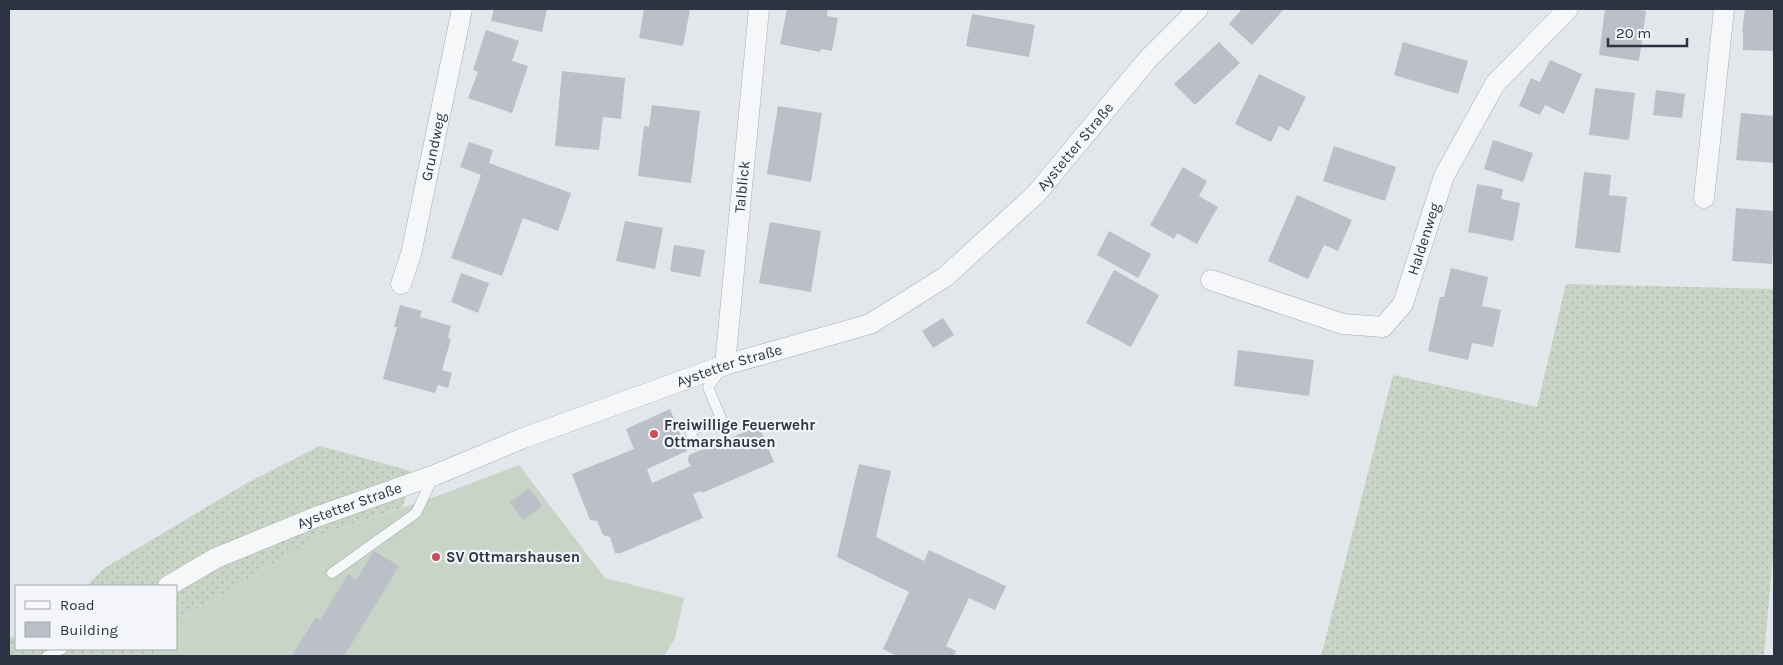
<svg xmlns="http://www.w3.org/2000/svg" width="1783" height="665" font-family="Karla,sans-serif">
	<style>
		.grass { fill: url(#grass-dots) }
		.pitch { fill: #c8d4c5 }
		.building { fill: #bbbfc7 }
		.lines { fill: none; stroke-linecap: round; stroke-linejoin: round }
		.service-casing { stroke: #a8adb5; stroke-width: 11 }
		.minor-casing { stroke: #a8adb5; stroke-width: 21 }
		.service { stroke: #f6f7f9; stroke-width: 10 }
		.minor { stroke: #f6f7f9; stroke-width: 20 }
		.poi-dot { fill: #c94f5b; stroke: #f3f5f8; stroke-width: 2 }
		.labels { text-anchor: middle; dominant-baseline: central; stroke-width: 4.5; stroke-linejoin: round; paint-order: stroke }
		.street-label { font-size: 15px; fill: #2c3342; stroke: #f3f5f8 }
		.poi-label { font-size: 15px; font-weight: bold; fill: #2c3342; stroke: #f3f5f8; text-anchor: start }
	</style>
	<defs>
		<pattern id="grass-dots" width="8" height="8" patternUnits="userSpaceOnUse" patternTransform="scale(1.25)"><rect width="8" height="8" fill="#c8d4c5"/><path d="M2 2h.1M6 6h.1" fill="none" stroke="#acb6aa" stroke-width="1.8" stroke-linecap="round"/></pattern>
	</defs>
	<rect width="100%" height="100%" fill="#e3e6eb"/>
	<!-- grass -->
	<g class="grass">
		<path d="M1566,284L1774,289V544L1764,656H1321L1393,375L1537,407Z"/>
		<path d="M320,446L411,471L403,507L319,536L176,622V586H87L103,569L247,483Z"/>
		<path d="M16,635V649H156L155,656H9V638Z"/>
	</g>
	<!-- pitch -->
	<path class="pitch" d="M519,465L605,578L684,598L675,638L664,656H155L156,649H176V622L319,536L443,494Z"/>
	<!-- building -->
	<g class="building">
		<path d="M494,9H547L542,32L491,21Z"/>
		<path d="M644,9H690L683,46L639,38Z"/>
		<path d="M787,9H828L827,16L838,18L832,51L821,49L820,52L780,44Z"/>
		<path d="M1242,9H1284L1252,45L1229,24Z"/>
		<path d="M1605,9H1633L1646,11L1639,61L1599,55Z"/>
		<path d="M1745,9H1774V51L1743,50V32H1742Z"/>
		<path d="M972,14L1035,25L1029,57L966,46Z"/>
		<path d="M486,30L519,41L512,61L528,66L512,113L468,98L478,72L473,70Z"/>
		<path d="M1219,42L1240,63L1195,105L1174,84Z"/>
		<path d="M1403,42L1468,61L1458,94L1394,75Z"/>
		<path d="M1550,60L1582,74L1564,114L1545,105L1540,115L1519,106L1531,78L1540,82Z"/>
		<path d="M562,71L625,78L621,119L603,117L599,150L555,146Z"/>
		<path d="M1259,74L1306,97L1289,131L1279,126L1271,142L1235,124Z"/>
		<path d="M1595,88L1635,93L1629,140L1589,135Z"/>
		<path d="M1656,90L1685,94L1682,118L1653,115Z"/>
		<path d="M652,105L700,111L691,183L638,176L644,126L649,127Z"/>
		<path d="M778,106L822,113L811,182L767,174Z"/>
		<path d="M1741,113L1774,116V163L1736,160Z"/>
		<path d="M1493,140L1533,153L1523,182L1484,169Z"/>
		<path d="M469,142L493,150L489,163L571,193L558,231L523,218L502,276L451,258L481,175L460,167Z"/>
		<path d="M1334,146L1396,167L1385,201L1323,181Z"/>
		<path d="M1183,167L1207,181L1199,196L1218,207L1197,244L1177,233L1174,239L1150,225Z"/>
		<path d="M1584,172L1611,175L1609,195L1627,197L1620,253L1575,248Z"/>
		<path d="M1477,184L1503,189L1501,199L1520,203L1513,241L1468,232Z"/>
		<path d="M1297,195L1352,220L1338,251L1324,245L1308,279L1268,261Z"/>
		<path d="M1736,208L1774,211L1772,264L1732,261Z"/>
		<path d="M625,221L663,228L655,269L616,261Z"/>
		<path d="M770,222L821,231L811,292L759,283Z"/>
		<path d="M1109,231L1151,254L1138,278L1097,255Z"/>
		<path d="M674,245L705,250L700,277L670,271Z"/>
		<path d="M1451,268L1488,277L1482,306L1501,310L1493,347L1472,343L1468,360L1428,351L1440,297H1444Z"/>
		<path d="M1114,270L1159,295L1131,347L1086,323Z"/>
		<path d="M461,273L489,283L478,313L451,302Z"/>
		<path d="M400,305L422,311L420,317L451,326L448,338L451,339L442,370L452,373L448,388L438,385L435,393L383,379L397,327H394Z"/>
		<path d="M943,318L954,335L933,348L922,331Z"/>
		<path d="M1238,350L1314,360L1309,396L1234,386Z"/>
		<path d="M670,409L687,451L647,469L652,483L691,466L688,461L689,455L759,426L774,462L702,493L701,491L693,494L703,518L621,553H615L610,537L603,535L597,521L590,520L572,474L634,449L626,429Z"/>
		<path d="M859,464L891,471L876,537L924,561L929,550L1006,586L995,610L969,598L946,646L956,651L954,656H897L883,649L909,592L837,557Z"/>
		<path d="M529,488L542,506L523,520L510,502Z"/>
		<path d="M374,551L399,566L344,656H292L316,617L320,620L348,574L356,580Z"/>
	</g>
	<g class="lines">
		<!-- service casing -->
		<g class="service-casing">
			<g id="service">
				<path d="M695,444L690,431L721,418L708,387L721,370"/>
				<path d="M332,573L416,513L434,476"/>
				<path d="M47,656L62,649"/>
			</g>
		</g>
		<!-- minor casing -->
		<g class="minor-casing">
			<g id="minor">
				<path d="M1704,198L1724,9"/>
				<path id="s1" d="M1211,280L1343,324L1383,327L1403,304L1444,176L1495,84L1568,9"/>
				<path id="s2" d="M401,284L411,254L462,9"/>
				<path id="s3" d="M725,365L759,9"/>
				<path id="s4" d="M168,586L216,558L316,517L435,475L521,439L725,365L870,324L945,277L1036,194L1148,59L1198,9"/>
			</g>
		</g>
		<!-- service -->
		<use href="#service" class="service"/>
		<!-- minor -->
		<use href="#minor" class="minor"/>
	</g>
	<!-- markers -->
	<g class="poi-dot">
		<circle cx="654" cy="434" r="5"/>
		<circle cx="436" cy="557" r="5"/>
	</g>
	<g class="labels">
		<!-- street labels -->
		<g class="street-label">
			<text stroke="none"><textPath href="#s4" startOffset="1024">Aystetter Straße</textPath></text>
			<text stroke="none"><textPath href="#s2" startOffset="141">Grundweg</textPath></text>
			<text stroke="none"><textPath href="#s3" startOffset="179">Talblick</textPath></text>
			<text stroke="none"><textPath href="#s1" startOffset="278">Haldenweg</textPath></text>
			<text stroke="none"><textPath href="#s4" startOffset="604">Aystetter Straße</textPath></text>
			<text stroke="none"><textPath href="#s4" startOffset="199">Aystetter Straße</textPath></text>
		</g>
		<!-- poi labels -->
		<g class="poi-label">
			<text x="664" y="425">Freiwillige Feuerwehr<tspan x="664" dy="17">Ottmarshausen</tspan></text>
			<text x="446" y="557">SV Ottmarshausen</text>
		</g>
	</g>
	<!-- border -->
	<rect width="1783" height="665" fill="none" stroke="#2c3342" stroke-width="20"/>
	<!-- legend -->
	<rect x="15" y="585" width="162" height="65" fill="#f3f5f8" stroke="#a3a7af"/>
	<rect x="25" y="601" width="25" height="8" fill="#f6f7f9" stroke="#a3a7af"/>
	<text x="60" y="610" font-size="15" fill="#2c3342">Road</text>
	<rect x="25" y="622" width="25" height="15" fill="#bbbfc7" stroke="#a3a7af"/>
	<text x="60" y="635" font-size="15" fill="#2c3342">Building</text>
	<!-- scale -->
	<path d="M1608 38v8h79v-8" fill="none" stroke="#2c3342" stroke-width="2.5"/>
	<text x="1616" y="38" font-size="15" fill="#2c3342" stroke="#f3f5f8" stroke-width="4" paint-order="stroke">20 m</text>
</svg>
